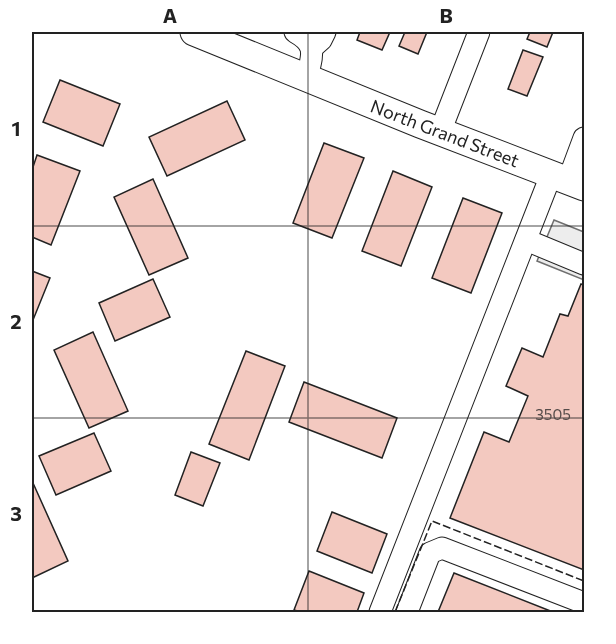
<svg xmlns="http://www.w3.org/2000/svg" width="616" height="644" font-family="Commissioner,sans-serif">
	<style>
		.parking { fill: #ededed; stroke: #6f6f6f; stroke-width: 1.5 }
		.building { fill: #f3c9c0; stroke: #222; stroke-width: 1.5 }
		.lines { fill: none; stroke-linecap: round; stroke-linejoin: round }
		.minor-casing { stroke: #222; stroke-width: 23 }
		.major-casing { stroke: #222; stroke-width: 29 }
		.minor { stroke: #fff; stroke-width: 21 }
		.major { stroke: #fff; stroke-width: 27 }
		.fence { stroke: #222; stroke-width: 1.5; stroke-dasharray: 8 3; stroke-linecap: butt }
		.grid { fill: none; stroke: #222; stroke-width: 1.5; stroke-opacity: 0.55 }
		.labels { text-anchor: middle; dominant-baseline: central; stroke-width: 4.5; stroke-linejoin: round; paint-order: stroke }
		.number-label { font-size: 15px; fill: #564c4a }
		.street-label { font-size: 18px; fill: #222; stroke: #fff }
		.neatline { fill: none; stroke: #222; stroke-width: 2 }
		.grid-label { font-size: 20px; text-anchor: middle; font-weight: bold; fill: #222 }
	</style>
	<rect width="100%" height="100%" fill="#fff"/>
	<!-- parking -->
	<path class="parking" d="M554,220L584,232V280L537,261Z"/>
	<!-- building -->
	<g class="building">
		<path d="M360,32H390L382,50L357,40Z"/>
		<path d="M405,32H427L418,54L399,46Z"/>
		<path d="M530,32H553L547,47L527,39Z"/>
		<path d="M523,50L543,57L527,96L508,89Z"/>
		<path d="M60,80L120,104L103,146L43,122Z"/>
		<path d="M227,101L245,140L167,176L149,137Z"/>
		<path d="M324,143L364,158L332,238L293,223Z"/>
		<path d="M37,155L80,171L51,245L32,237V170Z"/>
		<path d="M393,171L432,187L401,266L362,251Z"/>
		<path d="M153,179L188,258L149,275L114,197Z"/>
		<path d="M463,198L502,213L471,293L432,278Z"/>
		<path d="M32,271L50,278L33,320L32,319Z"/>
		<path d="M153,279L170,317L115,341L99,303Z"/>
		<path d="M581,284L584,285V570L450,518L484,432L509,442L528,396L506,386L522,348L543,357L560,314L568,316Z"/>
		<path d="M93,332L128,411L89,428L54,350Z"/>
		<path d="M246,351L285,366L249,460L209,444Z"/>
		<path d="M304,382L397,418L382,458L289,422Z"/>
		<path d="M94,433L111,471L56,495L39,456Z"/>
		<path d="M191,452L220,463L203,506L175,495Z"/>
		<path d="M33,483L68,561L32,578V484Z"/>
		<path d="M332,512L387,534L372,573L317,551Z"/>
		<path d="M309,571L364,593L357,612H301L294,610Z"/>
		<path d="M454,573L553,612H438Z"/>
	</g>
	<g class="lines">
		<!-- minor casing -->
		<g class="minor-casing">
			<g id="minor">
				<path d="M295,32C318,45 312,55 307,78"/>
				<path d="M312,48L321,40L325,32"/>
				<path d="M440,132L479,32"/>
				<path d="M568,181L584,138"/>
				<path d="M526,240L584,264"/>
				<path d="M380,612L551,175"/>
				<path d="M407,612L430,553L442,548L584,603"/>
			</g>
		</g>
		<!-- major casing -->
		<g class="major-casing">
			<path id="major" d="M194,32L420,124L584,187"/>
		</g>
		<!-- minor -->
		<use href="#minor" class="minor"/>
		<!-- major -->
		<use href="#major" class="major"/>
		<!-- fence -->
		<path class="fence" d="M395,612L432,521L584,581"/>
	</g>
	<!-- grid -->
	<path class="grid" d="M308,32V612M32,226H584M32,418H584"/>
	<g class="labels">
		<!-- number labels -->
		<g class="number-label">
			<text x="553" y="414">3505</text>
		</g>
		<!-- street labels -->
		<g class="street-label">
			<text transform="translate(445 133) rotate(21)">North Grand Street</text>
		</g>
	</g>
	<!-- border -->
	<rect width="616" height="644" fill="none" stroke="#ffffff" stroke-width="66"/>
	<rect x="33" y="33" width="550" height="578" class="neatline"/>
	<g class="grid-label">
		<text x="170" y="23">A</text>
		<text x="446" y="23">B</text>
		<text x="16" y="136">1</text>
		<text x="16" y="329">2</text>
		<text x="16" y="521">3</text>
	</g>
</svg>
